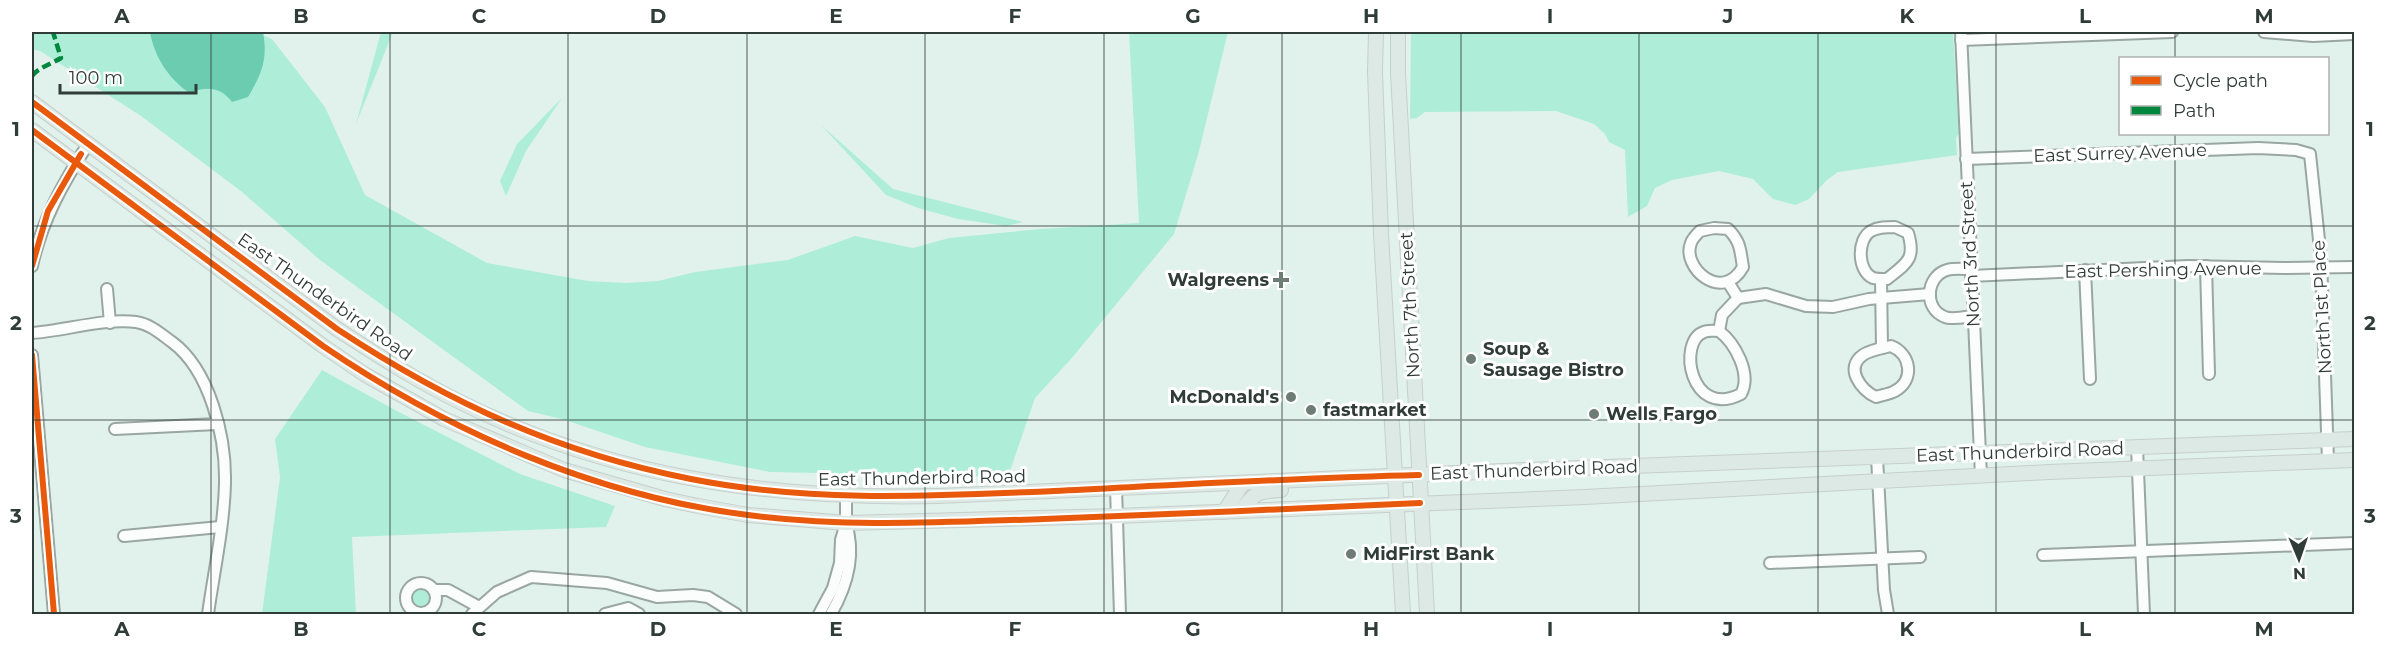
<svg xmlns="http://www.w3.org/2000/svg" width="2386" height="646" font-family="Montserrat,sans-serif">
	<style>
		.green { fill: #aeeed9 }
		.water { fill: #6bccb0 }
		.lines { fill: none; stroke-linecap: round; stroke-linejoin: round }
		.minor-casing { stroke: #99a6a1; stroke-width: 14 }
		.major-casing { stroke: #c7cfcc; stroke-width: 16 }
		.minor { stroke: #fafdfc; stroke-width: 10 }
		.major { stroke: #dde9e4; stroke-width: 14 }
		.quiet { stroke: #00873e; stroke-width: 4.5; stroke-dasharray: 9 4.5; stroke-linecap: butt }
		.cycleway-casing { stroke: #fff; stroke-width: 10 }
		.cycleway { stroke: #e8590c; stroke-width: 6 }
		.grid { fill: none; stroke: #303c37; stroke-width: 1.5; stroke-opacity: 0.55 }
		.poi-dot { fill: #6e7c76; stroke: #fff; stroke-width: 2 }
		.labels { text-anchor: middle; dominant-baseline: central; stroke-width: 6; stroke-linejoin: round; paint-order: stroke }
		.street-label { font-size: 18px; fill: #303c37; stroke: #fff }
		.poi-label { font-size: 18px; font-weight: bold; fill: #303c37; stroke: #fff; text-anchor: start }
		.neatline { fill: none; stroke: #303c37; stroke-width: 2 }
		.grid-label { font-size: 20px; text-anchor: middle; font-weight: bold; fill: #303c37 }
	</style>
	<rect width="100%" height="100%" fill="#e1f2ec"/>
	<!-- green -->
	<g class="green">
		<path d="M32,32H256L272,39L325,107L365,195L487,263L588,281L626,283L658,281L695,272L788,260L855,236L913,248L949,238L1040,229L1139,223L1129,32H1228L1198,155L1174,234L1071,359L1035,398L1008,477L770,472L645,447L562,419L528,411L320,260L242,192L141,116L40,51L32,49Z"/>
		<path d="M381,32H393L356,124Z"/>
		<path d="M1411,32H1953L1959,133L1956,138L1957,155L1838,172L1827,180L1809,199L1795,205L1773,199L1753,179L1719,171L1672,180L1655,188L1647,206L1628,217L1625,150L1609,142L1605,134L1594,124L1556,111L1425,112L1417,118L1410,119Z"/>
		<path d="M562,98L526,151L506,196L500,181L517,144Z"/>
		<path d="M821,125L893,189L1023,222L1006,226L958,219L918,208L886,195Z"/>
		<path d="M322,370L397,411L520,474L615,506L606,527L352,537L356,614H262L280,477L275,439Z"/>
		<circle cx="421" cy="598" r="15"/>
	</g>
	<!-- water -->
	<path class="water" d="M150,32H263C268,59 262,73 248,97L232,102C221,87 206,86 190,93C169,80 154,56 150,32Z"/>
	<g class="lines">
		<!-- minor casing -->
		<g class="minor-casing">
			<g id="minor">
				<path d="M1961,32L1981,476"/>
				<path d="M2264,32L2313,36L2354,34"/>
				<path d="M1961,40L2172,32"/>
				<path d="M1966,159L2258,148L2296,150L2310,154L2321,259L2328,461"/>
				<path d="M1895,227L1908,233C1916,259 1907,263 1887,279C1883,279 1877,279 1873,278C1857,271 1857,239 1871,231C1878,227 1887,227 1895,227Z"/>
				<path d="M1714,228L1728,229C1741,242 1740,250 1743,267C1722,304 1681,267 1691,243C1692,239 1697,234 1700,231Z"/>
				<path d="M32,266C42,220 63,183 88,144"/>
				<path d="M2206,266L2209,374"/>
				<path d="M1970,269C1963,269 1954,268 1947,270C1926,276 1923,309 1945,317C1952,320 1965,317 1973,316"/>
				<path d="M2085,270L2090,379"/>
				<path d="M1971,276L2188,266L2284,268L2354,267"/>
				<path d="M1881,279L1882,348"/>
				<path d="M107,289L110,323"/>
				<path d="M1738,298L1766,294L1806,306L1833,307L1869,299L1930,294"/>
				<path d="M1719,331C1735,343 1752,374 1741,394C1690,420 1677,341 1704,332C1708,330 1714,331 1719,331Z"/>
				<path d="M1719,331L1722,315L1738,298L1728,282"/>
				<path d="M32,333C64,331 104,318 136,322C150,324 161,334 172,342C210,370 226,437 225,483C224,526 214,571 208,614"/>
				<path d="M1891,346C1911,354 1915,380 1895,391C1890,394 1882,395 1876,397C1861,390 1844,368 1863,355C1870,350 1883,348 1891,346Z"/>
				<path d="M32,355L54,614"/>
				<path d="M115,429L217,424"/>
				<path d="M2137,447L2144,614"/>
				<path d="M1877,457L1884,590L1888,614"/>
				<path d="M1116,488L1120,614"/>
				<path d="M124,536L220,527"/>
				<path d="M2043,555L2354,543"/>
				<path d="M1770,563L1920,557"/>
				<circle cx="421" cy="598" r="15"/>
				<path d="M434,590H448L479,607"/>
				<path d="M472,614L497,592L531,577L607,583L657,597L693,595L708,597L736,614"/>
				<path d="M605,614L628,608L639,614"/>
				<path d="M819,614L833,588L840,563L841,540L846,523V497"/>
				<path d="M831,614C847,586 856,555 846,524"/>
			</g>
		</g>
		<!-- major casing -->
		<g class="major-casing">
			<g id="major">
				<path d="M1376,32L1375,72L1381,234L1403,614"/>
				<path d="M1398,32V73L1427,614"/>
				<path d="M32,102L337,329C374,353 411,377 450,397C603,476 767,500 938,496L1525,470L2354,439"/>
				<path d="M32,130L323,346L364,374L444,419L564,470L665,499L698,506L748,515L846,523L1117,516L1585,497L2049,472L2354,460"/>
				<path d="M1241,511C1254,493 1258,491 1281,490"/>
				<path d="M1224,512L1243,483"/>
			</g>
		</g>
		<!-- minor -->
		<use href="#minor" class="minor"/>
		<!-- major -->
		<use href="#major" class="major"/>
		<!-- quiet -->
		<path class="quiet" d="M32,76C38,68 51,64 61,58L53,32"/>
		<!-- cycleway casing -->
		<g class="cycleway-casing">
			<g id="cycleway">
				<path d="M32,102L337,329C449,403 558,453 691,479C811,503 933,496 1054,491C1176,485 1297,478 1419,475"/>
				<path d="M32,130L323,346C449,432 596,496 748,515C847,528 945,522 1044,519C1169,514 1295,509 1420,503"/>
				<path d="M32,266L48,211L81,154"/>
				<path d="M32,355L54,614"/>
			</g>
		</g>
		<!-- cycleway -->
		<use href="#cycleway" class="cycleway"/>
	</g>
	<!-- grid -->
	<path class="grid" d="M211,32V614M390,32V614M568,32V614M747,32V614M925,32V614M1104,32V614M1282,32V614M1461,32V614M1639,32V614M1818,32V614M1996,32V614M2175,32V58M2175,134V614M32,226H2354M32,420H2354"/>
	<!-- markers -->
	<g class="poi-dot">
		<path d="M1278 271h6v6h6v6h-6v6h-6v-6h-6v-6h6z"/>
		<circle cx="1471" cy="359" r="6"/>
		<circle cx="1291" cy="397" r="6"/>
		<circle cx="1311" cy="410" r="6"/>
		<circle cx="1594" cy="414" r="6"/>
		<circle cx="1351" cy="554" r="6"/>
	</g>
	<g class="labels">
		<!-- street labels -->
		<g class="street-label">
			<text transform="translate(2120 153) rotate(-2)">East Surrey Avenue</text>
			<text transform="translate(1970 254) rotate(-93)">North 3rd Street</text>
			<text transform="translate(2163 270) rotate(-1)">East Pershing Avenue</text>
			<text transform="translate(325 297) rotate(35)">East Thunderbird Road</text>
			<text transform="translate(1410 305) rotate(-93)">North 7th Street</text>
			<text transform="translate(2322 307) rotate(-93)">North 1st Place</text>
			<text transform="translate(2020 452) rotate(-2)">East Thunderbird Road</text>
			<text transform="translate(1534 470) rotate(-2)">East Thunderbird Road</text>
			<text transform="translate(922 478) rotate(-1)">East Thunderbird Road</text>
		</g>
		<!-- poi labels -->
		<g class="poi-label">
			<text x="1269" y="280" text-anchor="end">Walgreens</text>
			<text x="1483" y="349">Soup &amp;<tspan x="1483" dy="21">Sausage Bistro</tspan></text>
			<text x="1279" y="397" text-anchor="end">McDonald's</text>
			<text x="1323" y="410">fastmarket</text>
			<text x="1606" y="414">Wells Fargo</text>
			<text x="1363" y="554">MidFirst Bank</text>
		</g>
	</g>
	<!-- border -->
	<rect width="2386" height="646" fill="none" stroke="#ffffff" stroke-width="66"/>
	<!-- legend -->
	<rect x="2119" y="57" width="210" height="78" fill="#ffffff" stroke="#acb1af" stroke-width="1.5"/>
	<rect x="2131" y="76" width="30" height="9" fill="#e8590c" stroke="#acb1af" stroke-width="1.5"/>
	<text x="2173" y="87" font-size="18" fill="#303c37">Cycle path</text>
	<rect x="2131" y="106" width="30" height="9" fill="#00873e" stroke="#acb1af" stroke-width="1.5"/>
	<text x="2173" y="117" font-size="18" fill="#303c37">Path</text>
	<!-- north arrow -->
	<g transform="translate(2299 559) rotate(178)" stroke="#ffffff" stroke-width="4.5" paint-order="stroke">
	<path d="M0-4.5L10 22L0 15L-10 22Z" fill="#303c37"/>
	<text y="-9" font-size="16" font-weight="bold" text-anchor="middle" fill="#303c37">N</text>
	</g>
	<!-- scale -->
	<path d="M60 84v9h136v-9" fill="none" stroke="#303c37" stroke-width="3"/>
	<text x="69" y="84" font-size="18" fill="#303c37" stroke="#ffffff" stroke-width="4.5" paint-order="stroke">100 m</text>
	<rect x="33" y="33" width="2320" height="580" class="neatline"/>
	<g class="grid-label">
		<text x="122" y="23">A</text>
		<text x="301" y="23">B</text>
		<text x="479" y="23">C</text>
		<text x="658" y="23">D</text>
		<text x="836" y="23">E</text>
		<text x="1015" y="23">F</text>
		<text x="1193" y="23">G</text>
		<text x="1371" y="23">H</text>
		<text x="1550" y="23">I</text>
		<text x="1728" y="23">J</text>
		<text x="1907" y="23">K</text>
		<text x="2085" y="23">L</text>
		<text x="2264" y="23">M</text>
		<text x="16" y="136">1</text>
		<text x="2370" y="136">1</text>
		<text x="16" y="330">2</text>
		<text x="2370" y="330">2</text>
		<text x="16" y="523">3</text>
		<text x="2370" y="523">3</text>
		<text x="122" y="636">A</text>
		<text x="301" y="636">B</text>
		<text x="479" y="636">C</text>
		<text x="658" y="636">D</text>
		<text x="836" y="636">E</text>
		<text x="1015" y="636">F</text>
		<text x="1193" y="636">G</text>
		<text x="1371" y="636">H</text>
		<text x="1550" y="636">I</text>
		<text x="1728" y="636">J</text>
		<text x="1907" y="636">K</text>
		<text x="2085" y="636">L</text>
		<text x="2264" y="636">M</text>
	</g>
</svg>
